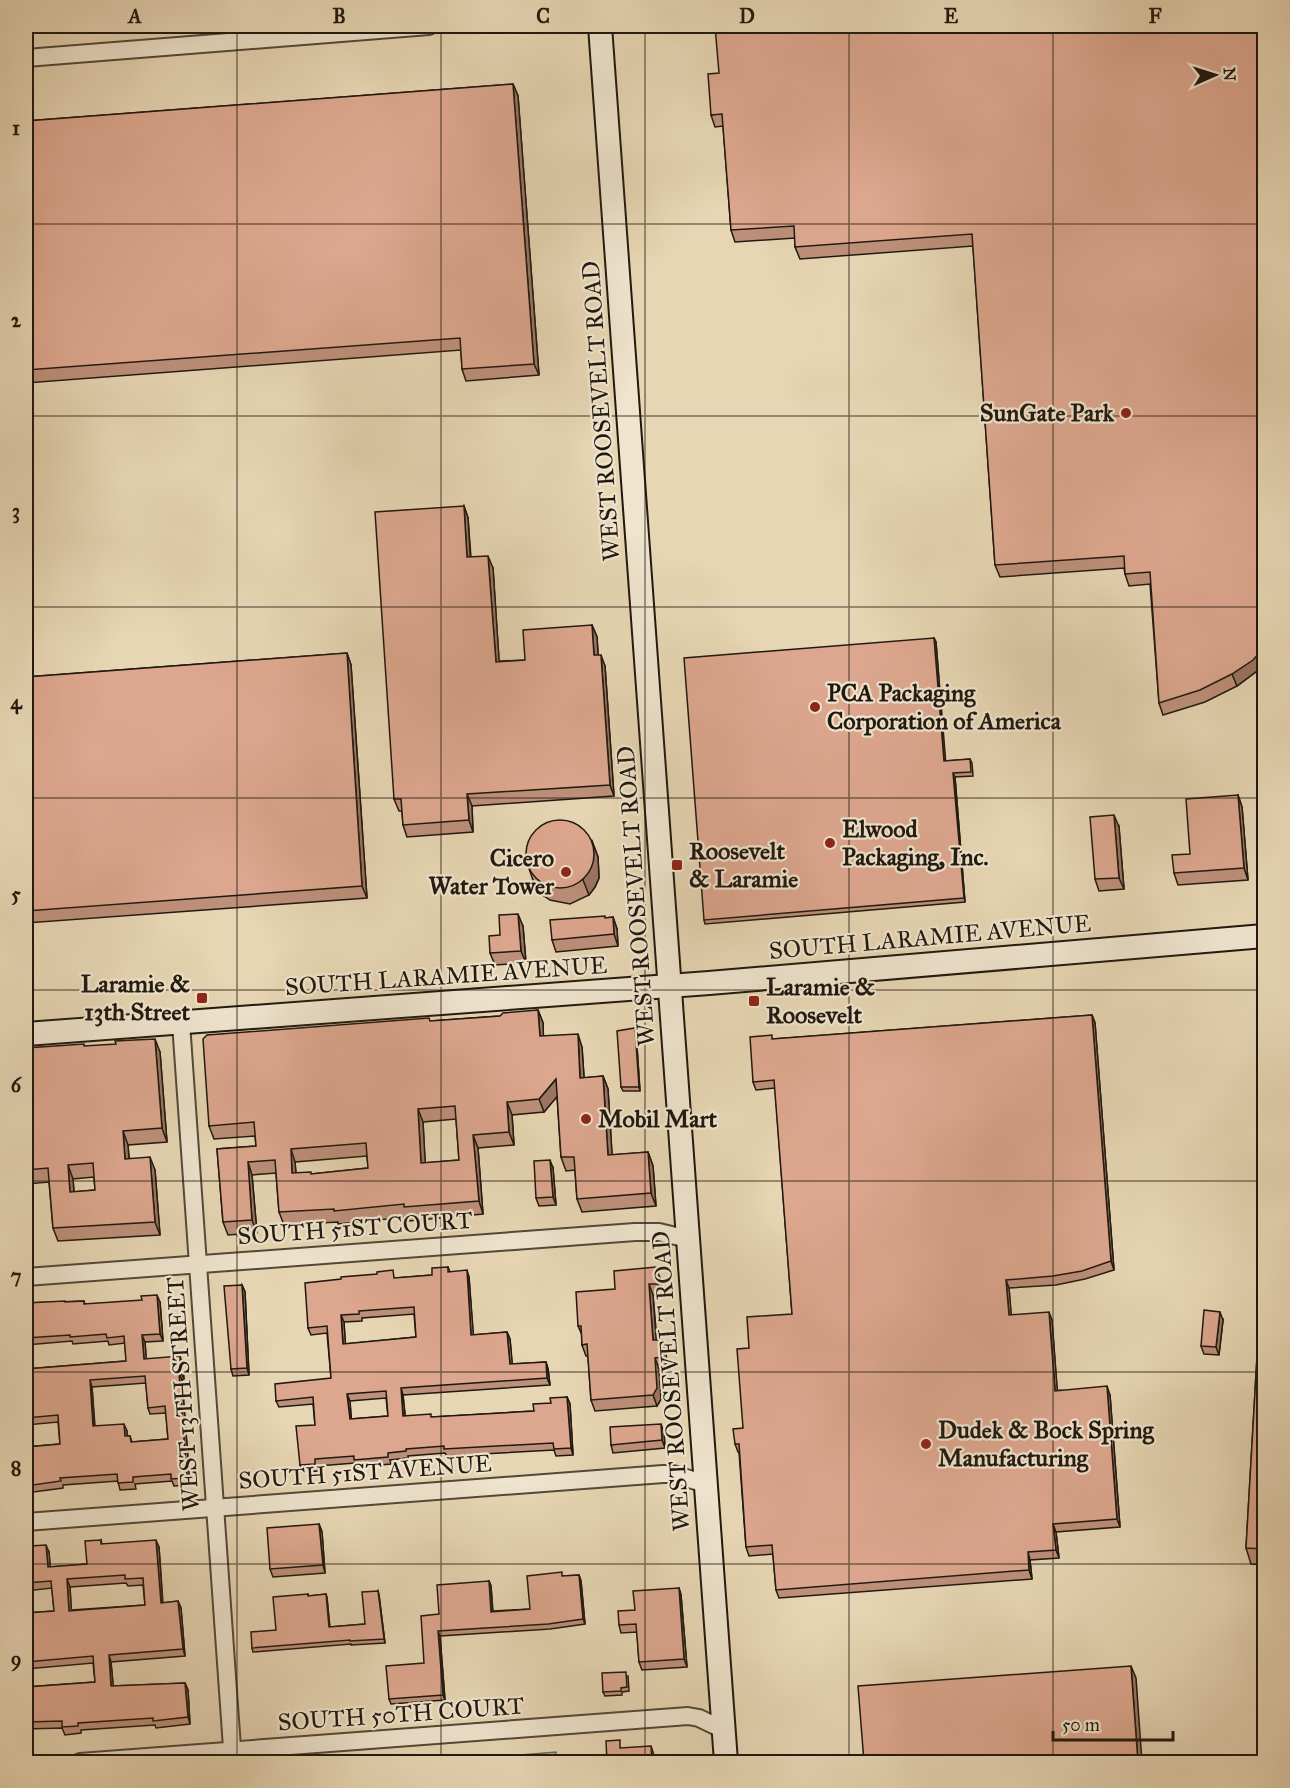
<svg xmlns="http://www.w3.org/2000/svg" width="1290" height="1788" font-family="'IM FELL Great Primer',serif">
	<style>
		.green { fill: #afbf91; stroke: #686c50; stroke-width: 1.5 }
		.lines { fill: none; stroke-linecap: round; stroke-linejoin: round }
		.minor-casing { stroke: #524838; stroke-width: 20 }
		.secondary-casing { stroke: #20180e; stroke-width: 26 }
		.minor { stroke: #efe4ce; stroke-width: 16 }
		.secondary { stroke: #efe4ce; stroke-width: 22 }
		.wall { fill: #be907b; stroke: #20180e; stroke-width: 1.5; fill-rule: evenodd }
		.shaded-wall { fill: #9b7564; stroke: #20180e; stroke-width: 1.5 }
		.building { fill: #dda78f; stroke: #20180e; stroke-width: 1.5; fill-rule: evenodd }
		.grid { fill: none; stroke: #20180e; stroke-width: 1.5; stroke-opacity: 0.55 }
		.poi-dot { fill: #8f2418; stroke: #efe4ce; stroke-width: 2 }
		.labels { text-anchor: middle; dominant-baseline: central; stroke-width: 4.5; stroke-linejoin: round; paint-order: stroke }
		.street-label { font-size: 24px; fill: #20180e; stroke: #efe4ce }
		.poi-label { font-size: 24px; font-weight: bold; fill: #20180e; stroke: #efe4ce; text-anchor: start }
		.neatline { fill: none; stroke: #20180e; stroke-width: 2 }
		.grid-label { font-size: 20px; text-anchor: middle; font-weight: bold; fill: #20180e }
	</style>
	<rect width="100%" height="100%" fill="#e7d6b4"/>
	<filter id="stains"><feTurbulence type="fractalNoise" baseFrequency=".00333" numOctaves="4"/><feColorMatrix values="0 0 0 0 .2 0 0 0 0 .09 0 0 0 0 .02 0 0 0 .5 -.17"/></filter>
	<radialGradient id="worn" r=".72"><stop offset=".6" stop-color="#630" stop-opacity="0"/><stop offset="1" stop-color="#630" stop-opacity=".3"/></radialGradient>
	<!-- green -->
	<path class="green" d="M556,1752L557,1762H486V1758Z"/>
	<g class="lines">
		<!-- minor casing -->
		<g class="minor-casing">
			<g id="minor">
				<path d="M26,58L429,26"/>
				<path d="M181,1023L233,1762"/>
				<path d="M26,1277L635,1232H659L688,1239"/>
				<path d="M26,1522L663,1474H673L706,1484"/>
				<path d="M80,1762L688,1716L699,1718L724,1730"/>
			</g>
		</g>
		<!-- secondary casing -->
		<g class="secondary-casing">
			<g id="secondary">
				<path d="M600,26L726,1762"/>
				<path d="M26,1034L709,983L1264,936"/>
			</g>
		</g>
		<!-- minor -->
		<use href="#minor" class="minor"/>
		<!-- secondary -->
		<use href="#secondary" class="secondary"/>
	</g>
	<!-- wall -->
	<g class="wall">
		<path d="M1264,26L1257,671L1237,686L1205,702L1163,715L1159,703L1150,584L1129,586L1125,574L1124,568L1000,577L995,565L973,246L800,259L795,247V238L735,242L731,230L723,126L715,127L711,115Z"/>
		<path d="M513,84L518,96L539,375L466,381L462,369L461,350L26,383V121Z"/>
		<path d="M464,506L468,518L471,557L493,568L499,661L525,660L592,625L597,637L598,655L605,666L614,796L472,806L473,832L407,837L403,825L402,811H399L394,799Z"/>
		<path d="M934,638L936,642L945,761L970,759L972,763L973,776L955,777L965,902L705,924L704,920Z"/>
		<path d="M347,653L351,665L367,898L26,923V677Z"/>
		<path d="M1238,795L1242,807L1248,880L1178,885L1174,873L1190,854Z"/>
		<path d="M1119,827L1124,889L1099,891L1095,879Z"/>
		<path d="M592,841L598,857L599,878L595,887L589,895L570,904L550,900L541,894L535,886L526,860Z"/>
		<path d="M613,917L617,929L618,946L556,952L552,940L605,918Z"/>
		<path d="M523,926L526,963L495,965L490,953L500,935Z"/>
		<path d="M538,1010L543,1023V1036L582,1047L584,1078L603,1076L608,1089L612,1155L648,1152L653,1166L656,1206L582,1212L577,1199L575,1170L566,1171L561,1157L557,1096L544,1112L512,1115L514,1145L478,1148L483,1214L409,1221L408,1217L338,1224V1222L284,1225L279,1212L276,1173L252,1175L257,1233L228,1235L223,1222L217,1149L256,1146L255,1136L214,1139L209,1126L430,1021L500,1016ZM456,1119L459,1160L425,1163L423,1122ZM367,1156L368,1168L311,1174L296,1173L295,1162Z"/>
		<path d="M1092,1015L1095,1023L1114,1270L1085,1279L1056,1285L1009,1288L1011,1315L1052,1320L1057,1390L1110,1395L1120,1527L1056,1532L1059,1558L1030,1560L1032,1579L779,1598L776,1590L773,1554L749,1556L746,1547L739,1452H738L735,1444L743,1428L749,1348L792,1314L775,1088L756,1090L753,1082L773,1039Z"/>
		<path d="M635,1028L636,1032L640,1091H623L621,1087Z"/>
		<path d="M85,1046L160,1052L167,1142L128,1145L129,1158L155,1170L160,1235L58,1241L53,1228L49,1182L26,1184V1048ZM94,1177L95,1190L74,1192L73,1179Z"/>
		<path d="M553,1168L556,1205L539,1206L536,1198Z"/>
		<path d="M1264,1235V1565L1251,1564L1246,1548Z"/>
		<path d="M448,1267L450,1272L469,1277L473,1335L507,1332L510,1339L512,1364L546,1362L548,1369L550,1385L403,1395L405,1416L432,1417L534,1411L551,1403L567,1397L570,1404L573,1455L556,1456L554,1450L447,1456L445,1453L408,1456V1458L390,1460L391,1464L357,1467L355,1463L318,1466V1471L302,1472L300,1465L315,1425L313,1404L279,1407L276,1401L331,1378L327,1333L311,1335L308,1328L396,1278L432,1275ZM414,1314L416,1337L345,1344L344,1322L362,1321V1318ZM386,1398L388,1416L351,1419L350,1401Z"/>
		<path d="M660,1278L662,1295H653L657,1340L666,1351L667,1368L659,1369L661,1399L657,1406L595,1411L591,1400L588,1356H586L582,1345V1335L578,1326L615,1289Z"/>
		<path d="M242,1285L245,1292L249,1375L233,1376L231,1369Z"/>
		<path d="M84,1301L85,1304L160,1302L163,1341L145,1342L146,1359L182,1363L184,1379L182,1380L190,1485L174,1486L172,1481L135,1484L136,1489L120,1490L118,1481L63,1485V1488L26,1493V1447L60,1444L58,1422L26,1425V1369L126,1361L125,1343L109,1345L108,1341L73,1344L72,1341L26,1345V1303ZM146,1383L148,1408L150,1414L166,1413L168,1439L132,1442L130,1436H127V1431L95,1426L92,1387Z"/>
		<path d="M1223,1320L1219,1355L1204,1354L1201,1346Z"/>
		<path d="M664,1432L665,1448L613,1453L611,1445Z"/>
		<path d="M319,1524L322,1532L325,1573L273,1577L270,1569Z"/>
		<path d="M101,1540L102,1544L159,1547L163,1603L178,1601L181,1608L185,1656L111,1662L113,1686L185,1683L188,1690L190,1724L156,1728L155,1725L81,1730V1733L65,1735L62,1728L26,1729V1687L95,1682L93,1663L26,1669V1613L54,1611L52,1588L26,1591V1549L49,1552L50,1567L87,1564ZM126,1583L128,1586L143,1585L145,1605L71,1610L70,1587Z"/>
		<path d="M579,1575L581,1581L585,1624L550,1629L440,1636L445,1700L391,1704L389,1699L424,1663L439,1614L489,1581L491,1586L493,1611L530,1609L563,1576Z"/>
		<path d="M679,1588L681,1595L687,1667L642,1670L639,1662L637,1632L621,1633L619,1625L635,1610Z"/>
		<path d="M378,1591L379,1595L385,1643L351,1645V1644L253,1652L252,1648L276,1630L308,1594L309,1596L326,1594L327,1598L330,1627L365,1624Z"/>
		<path d="M628,1676L629,1691L622,1692V1695L605,1696L603,1692Z"/>
	</g>
	<!-- shaded-wall -->
	<g class="shaded-wall">
		<path d="M513,84L518,96L539,375L534,364Z"/>
		<path d="M464,506L468,518L471,569L467,557Z"/>
		<path d="M488,556L493,568L500,674L496,662Z"/>
		<path d="M592,625L597,637L599,667L594,655Z"/>
		<path d="M934,638L936,642L946,765L944,761Z"/>
		<path d="M1264,648V664L1257,671L1237,686L1232,674Z"/>
		<path d="M347,653L351,665L367,898L362,886Z"/>
		<path d="M601,655L605,666L614,796L610,785Z"/>
		<path d="M953,773L955,777L965,902L964,898Z"/>
		<path d="M467,794L472,806L473,832L469,820Z"/>
		<path d="M1238,795L1242,807L1248,880L1244,868Z"/>
		<path d="M1114,815L1119,827L1124,889L1119,878Z"/>
		<path d="M592,841L598,857L599,878L595,887L589,895L583,880Z"/>
		<path d="M518,914L523,926L526,963L521,951Z"/>
		<path d="M613,917L617,929L618,946L614,934Z"/>
		<path d="M538,1010L543,1023L544,1050L540,1036Z"/>
		<path d="M1092,1015L1095,1023L1114,1270L1111,1261Z"/>
		<path d="M635,1028L636,1032L640,1091L639,1087Z"/>
		<path d="M578,1034L582,1047L585,1091L580,1078Z"/>
		<path d="M155,1039L160,1052L167,1142L162,1128Z"/>
		<path d="M603,1076L608,1089L613,1169L608,1155Z"/>
		<path d="M556,1079L561,1092L544,1112L539,1099Z"/>
		<path d="M507,1102L512,1115L514,1145L509,1132Z"/>
		<path d="M418,1109L423,1122L426,1176L421,1163Z"/>
		<path d="M123,1131L128,1145L130,1172L125,1159Z"/>
		<path d="M473,1135L478,1148L483,1214L479,1201Z"/>
		<path d="M291,1149L295,1162L297,1186L292,1173Z"/>
		<path d="M648,1152L653,1166L656,1206L651,1193Z"/>
		<path d="M150,1157L155,1170L160,1235L155,1222Z"/>
		<path d="M550,1160L553,1168L556,1205L553,1197Z"/>
		<path d="M248,1162L252,1175L257,1233L252,1220Z"/>
		<path d="M68,1165L73,1179L75,1206L70,1192Z"/>
		<path d="M656,1267L660,1278L662,1295L658,1284Z"/>
		<path d="M467,1270L469,1277L474,1342L471,1335Z"/>
		<path d="M1006,1280L1009,1288L1012,1323L1009,1315Z"/>
		<path d="M649,1284L653,1295L657,1351L653,1340Z"/>
		<path d="M242,1285L245,1292L249,1375L247,1368Z"/>
		<path d="M157,1295L160,1302L163,1341L160,1334Z"/>
		<path d="M1049,1312L1052,1320L1058,1399L1055,1391Z"/>
		<path d="M1220,1312L1223,1320L1219,1355L1216,1347Z"/>
		<path d="M341,1315L344,1322L346,1351L343,1344Z"/>
		<path d="M507,1332L510,1339L513,1371L510,1364Z"/>
		<path d="M142,1335L145,1342L147,1366L144,1359Z"/>
		<path d="M662,1340L666,1351L667,1368L663,1357Z"/>
		<path d="M180,1356L182,1363L184,1379L181,1373Z"/>
		<path d="M655,1358L659,1369L661,1399L657,1406L653,1395Z"/>
		<path d="M546,1362L548,1369L550,1385L547,1378Z"/>
		<path d="M179,1373L182,1380L190,1485L187,1478Z"/>
		<path d="M90,1380L92,1387L95,1433L93,1426Z"/>
		<path d="M1107,1386L1110,1395L1120,1527L1117,1519Z"/>
		<path d="M401,1388L403,1395L406,1423L403,1416Z"/>
		<path d="M347,1394L350,1401L352,1426L350,1419Z"/>
		<path d="M567,1397L570,1404L573,1455L571,1448Z"/>
		<path d="M124,1424L127,1431L128,1443L125,1436Z"/>
		<path d="M661,1424L664,1432L665,1448L662,1440Z"/>
		<path d="M319,1524L322,1532L325,1573L323,1565Z"/>
		<path d="M1053,1524L1056,1532L1059,1558L1056,1550Z"/>
		<path d="M156,1540L159,1547L163,1610L161,1603Z"/>
		<path d="M46,1545L49,1552L51,1574L48,1567Z"/>
		<path d="M1028,1552L1030,1560L1032,1579L1029,1570Z"/>
		<path d="M579,1575L581,1581L585,1624L583,1619Z"/>
		<path d="M67,1579L70,1587L72,1618L69,1611Z"/>
		<path d="M489,1581L491,1586L493,1617L491,1612Z"/>
		<path d="M679,1588L681,1595L687,1667L684,1659Z"/>
		<path d="M378,1591L379,1595L385,1643L384,1639Z"/>
		<path d="M326,1594L327,1598L330,1631L329,1627Z"/>
		<path d="M178,1601L181,1608L185,1656L183,1649Z"/>
		<path d="M438,1631L440,1636L445,1700L443,1695Z"/>
		<path d="M109,1655L111,1662L114,1693L111,1686Z"/>
		<path d="M1131,1666L1136,1678L1142,1762H1138Z"/>
		<path d="M185,1683L188,1690L190,1724L188,1717Z"/>
		<path d="M651,1746L655,1758V1762H652Z"/>
	</g>
	<!-- building -->
	<g class="building">
		<path d="M715,26H1264V648L1253,660L1232,674L1200,690L1159,703L1150,572L1125,574L1124,556L995,565L972,234L795,247L794,226L731,230L722,114L711,115L708,74L719,73Z"/>
		<path d="M513,84L534,364L462,369L460,338L26,370V121Z"/>
		<path d="M464,506L467,557L488,556L496,662L525,660L523,630L592,625L594,655H601L610,785L467,794L469,820L403,825L401,799H394L375,512Z"/>
		<path d="M934,638L944,761L970,759L971,772L953,773L964,898L704,920L684,658Z"/>
		<path d="M347,653L362,886L26,911V677Z"/>
		<path d="M1238,795L1244,868L1174,873L1172,855L1190,854L1186,799Z"/>
		<path d="M1114,815L1119,878L1095,879L1090,817Z"/>
		<circle cx="560" cy="854" r="34"/>
		<path d="M518,914L521,951L490,953L489,936L500,935L499,915Z"/>
		<path d="M605,916V918L613,917L614,934L552,940L550,920Z"/>
		<path d="M538,1010L540,1036L578,1034L580,1078L603,1076L608,1155L648,1152L651,1193L577,1199L574,1157H561L556,1079L539,1099L507,1102L509,1132L473,1135L479,1201L404,1207V1204L334,1211V1209L279,1212L275,1160L248,1162L252,1220L223,1222L217,1149L256,1146L254,1122L209,1126L203,1039L207,1035L429,1018L430,1021L500,1016L503,1013ZM455,1106L459,1160L421,1163L418,1109ZM366,1143L368,1168L311,1174V1172L292,1173L291,1149Z"/>
		<path d="M1092,1015L1111,1261L1082,1271L1053,1276L1006,1280L1009,1315L1049,1312L1055,1391L1107,1386L1117,1519L1053,1524L1056,1550L1028,1552L1029,1570L776,1590L772,1545L746,1547L739,1444H735L733,1429L743,1428L737,1349L749,1348L747,1317L792,1314L774,1080L753,1082L750,1037L772,1035V1039Z"/>
		<path d="M635,1028L639,1087H621L617,1031Z"/>
		<path d="M155,1039L162,1128L123,1131L125,1159L150,1157L155,1222L53,1228L48,1168L26,1170V1048L84,1044V1046L116,1044L115,1041ZM93,1163L95,1190L70,1192L68,1165Z"/>
		<path d="M550,1160L553,1197L536,1198L534,1161Z"/>
		<path d="M1264,1235V1549L1246,1548Z"/>
		<path d="M448,1267V1272L467,1270L471,1335L507,1332L510,1364L546,1362L547,1378L401,1388L403,1416L431,1414V1417L534,1411L533,1404L551,1403L550,1398L567,1397L571,1448L554,1449L553,1443L444,1449V1446L406,1449V1451L388,1453V1457L354,1460V1456L315,1459V1464L300,1465L296,1426L315,1425L313,1397L276,1401L275,1384L331,1378L327,1326L308,1328L305,1283L341,1279V1277L377,1274V1272L393,1270L394,1278L432,1275V1268ZM414,1307L416,1337L343,1344L341,1315L359,1314V1311ZM386,1391L388,1416L350,1419L347,1394Z"/>
		<path d="M656,1267L658,1284H649L653,1340H662L663,1357L655,1358L657,1388L653,1395L591,1400L587,1344L582,1345L581,1326H578L576,1292L615,1289L614,1271Z"/>
		<path d="M242,1285L247,1368L231,1369L224,1286Z"/>
		<path d="M157,1295L160,1334L142,1335L144,1359L180,1356L181,1373H179L187,1478L171,1479V1474L133,1477V1482L118,1483L117,1474L60,1478L61,1481L26,1486V1447L60,1444L58,1415L26,1418V1369L126,1361L124,1336L107,1338L106,1334L70,1337V1335L26,1338V1303L65,1301V1302L84,1301V1304L142,1300L141,1296ZM145,1376L148,1408L165,1406L168,1439L131,1442L130,1436H125L124,1424L93,1426L90,1380Z"/>
		<path d="M1204,1310L1220,1312L1216,1347L1201,1346Z"/>
		<path d="M661,1424L662,1440L611,1445L610,1427Z"/>
		<path d="M319,1524L323,1565L270,1569L267,1528Z"/>
		<path d="M101,1540V1544L156,1540L161,1603L178,1601L183,1649L109,1655L111,1686L185,1683L188,1717L153,1721V1718L78,1723V1726L62,1727V1721L26,1722V1687L95,1682L93,1656L26,1662V1613L54,1611L51,1581L26,1583V1549H30V1546L46,1545L48,1567L87,1564L85,1541ZM125,1575V1579L143,1578L145,1605L69,1611L67,1579Z"/>
		<path d="M562,1572V1576L579,1575L583,1619L548,1624L438,1631L443,1695L389,1699L386,1666L424,1663L421,1616L439,1614L437,1585L489,1581L491,1612L530,1609L527,1576Z"/>
		<path d="M679,1588L684,1659L639,1662L636,1624L619,1625L618,1611L635,1610L633,1591Z"/>
		<path d="M378,1591L384,1639L350,1641V1640L252,1648L251,1632L276,1630L273,1597L308,1594V1596L326,1594L329,1627L365,1624L362,1592Z"/>
		<path d="M1131,1666L1138,1762H864L858,1686Z"/>
		<path d="M626,1672L627,1687L621,1688V1691L603,1692L602,1673Z"/>
		<path d="M620,1740V1748L651,1746L652,1762H607L606,1741Z"/>
	</g>
	<!-- grid -->
	<path class="grid" d="M237,26V1762M441,26V1762M645,26V1762M849,26V1762M1053,26V1762M26,224H1264M26,416H1264M26,607H1264M26,798H1264M26,990H1264M26,1181H1264M26,1372H1264M26,1564H1264"/>
	<!-- markers -->
	<g class="poi-dot">
		<circle cx="1126" cy="413" r="6"/>
		<circle cx="815" cy="707" r="6"/>
		<circle cx="830" cy="843" r="6"/>
		<rect x="671" y="859" width="12" height="12" rx="3"/>
		<circle cx="566" cy="872" r="6"/>
		<rect x="196" y="992" width="12" height="12" rx="3"/>
		<rect x="748" y="995" width="12" height="12" rx="3"/>
		<circle cx="586" cy="1119" r="6"/>
		<circle cx="926" cy="1444" r="6"/>
	</g>
	<g class="labels">
		<!-- street labels -->
		<g class="street-label">
			<text transform="translate(601 411) rotate(-94)">WEST ROOSEVELT ROAD</text>
			<text transform="translate(636 896) rotate(-94)">WEST ROOSEVELT ROAD</text>
			<text transform="translate(930 937) rotate(-5)">SOUTH LARAMIE AVENUE</text>
			<text transform="translate(446 976) rotate(-4)">SOUTH LARAMIE AVENUE</text>
			<text transform="translate(355 1228) rotate(-4)">SOUTH 51ST COURT</text>
			<text transform="translate(671 1381) rotate(-94)">WEST ROOSEVELT ROAD</text>
			<text transform="translate(183 1394) rotate(-94)">WEST 13TH STREET</text>
			<text transform="translate(365 1472) rotate(-4)">SOUTH 51ST AVENUE</text>
			<text transform="translate(401 1714) rotate(-4)">SOUTH 50TH COURT</text>
		</g>
		<!-- poi labels -->
		<g class="poi-label">
			<text x="1114" y="413" text-anchor="end">SunGate Park</text>
			<text x="827" y="693">PCA Packaging<tspan x="827" dy="28">Corporation of America</tspan></text>
			<text x="842" y="829">Elwood<tspan x="842" dy="28">Packaging, Inc.</tspan></text>
			<text x="689" y="851">Roosevelt<tspan x="689" dy="28">&amp; Laramie</tspan></text>
			<text x="554" y="858" text-anchor="end">Cicero<tspan x="554" dy="28">Water Tower</tspan></text>
			<text x="190" y="984" text-anchor="end">Laramie &amp;<tspan x="190" dy="28">13th Street</tspan></text>
			<text x="766" y="987">Laramie &amp;<tspan x="766" dy="28">Roosevelt</tspan></text>
			<text x="598" y="1119">Mobil Mart</text>
			<text x="938" y="1430">Dudek &amp; Bock Spring<tspan x="938" dy="28">Manufacturing</tspan></text>
		</g>
	</g>
	<!-- margin -->
	<rect width="1290" height="1788" fill="none" stroke="#e7d6b4" stroke-width="66"/>
	<!-- north arrow -->
	<g transform="translate(1215 75) rotate(87)" stroke="#efe4ce" stroke-width="4.5" paint-order="stroke">
	<path d="M0-4.5L10 22L0 15L-10 22Z" fill="#20180e"/>
	<text y="-9" font-size="16" font-weight="bold" text-anchor="middle" fill="#20180e">N</text>
	</g>
	<!-- scale -->
	<path d="M1053 1731v9h120v-9" fill="none" stroke="#20180e" stroke-width="3"/>
	<text x="1062" y="1731" font-size="18" fill="#20180e" stroke="#efe4ce" stroke-width="4.5" paint-order="stroke">50 m</text>
	<rect x="33" y="33" width="1224" height="1722" class="neatline"/>
	<g class="grid-label">
		<text x="135" y="23">A</text>
		<text x="339" y="23">B</text>
		<text x="543" y="23">C</text>
		<text x="747" y="23">D</text>
		<text x="951" y="23">E</text>
		<text x="1155" y="23">F</text>
		<text x="16" y="135">1</text>
		<text x="16" y="327">2</text>
		<text x="16" y="518">3</text>
		<text x="16" y="709">4</text>
		<text x="16" y="901">5</text>
		<text x="16" y="1092">6</text>
		<text x="16" y="1283">7</text>
		<text x="16" y="1475">8</text>
		<text x="16" y="1666">9</text>
	</g>
	<rect width="100%" height="100%" filter="url(#stains)"/>
	<rect width="100%" height="100%" fill="url(#worn)"/>
</svg>
